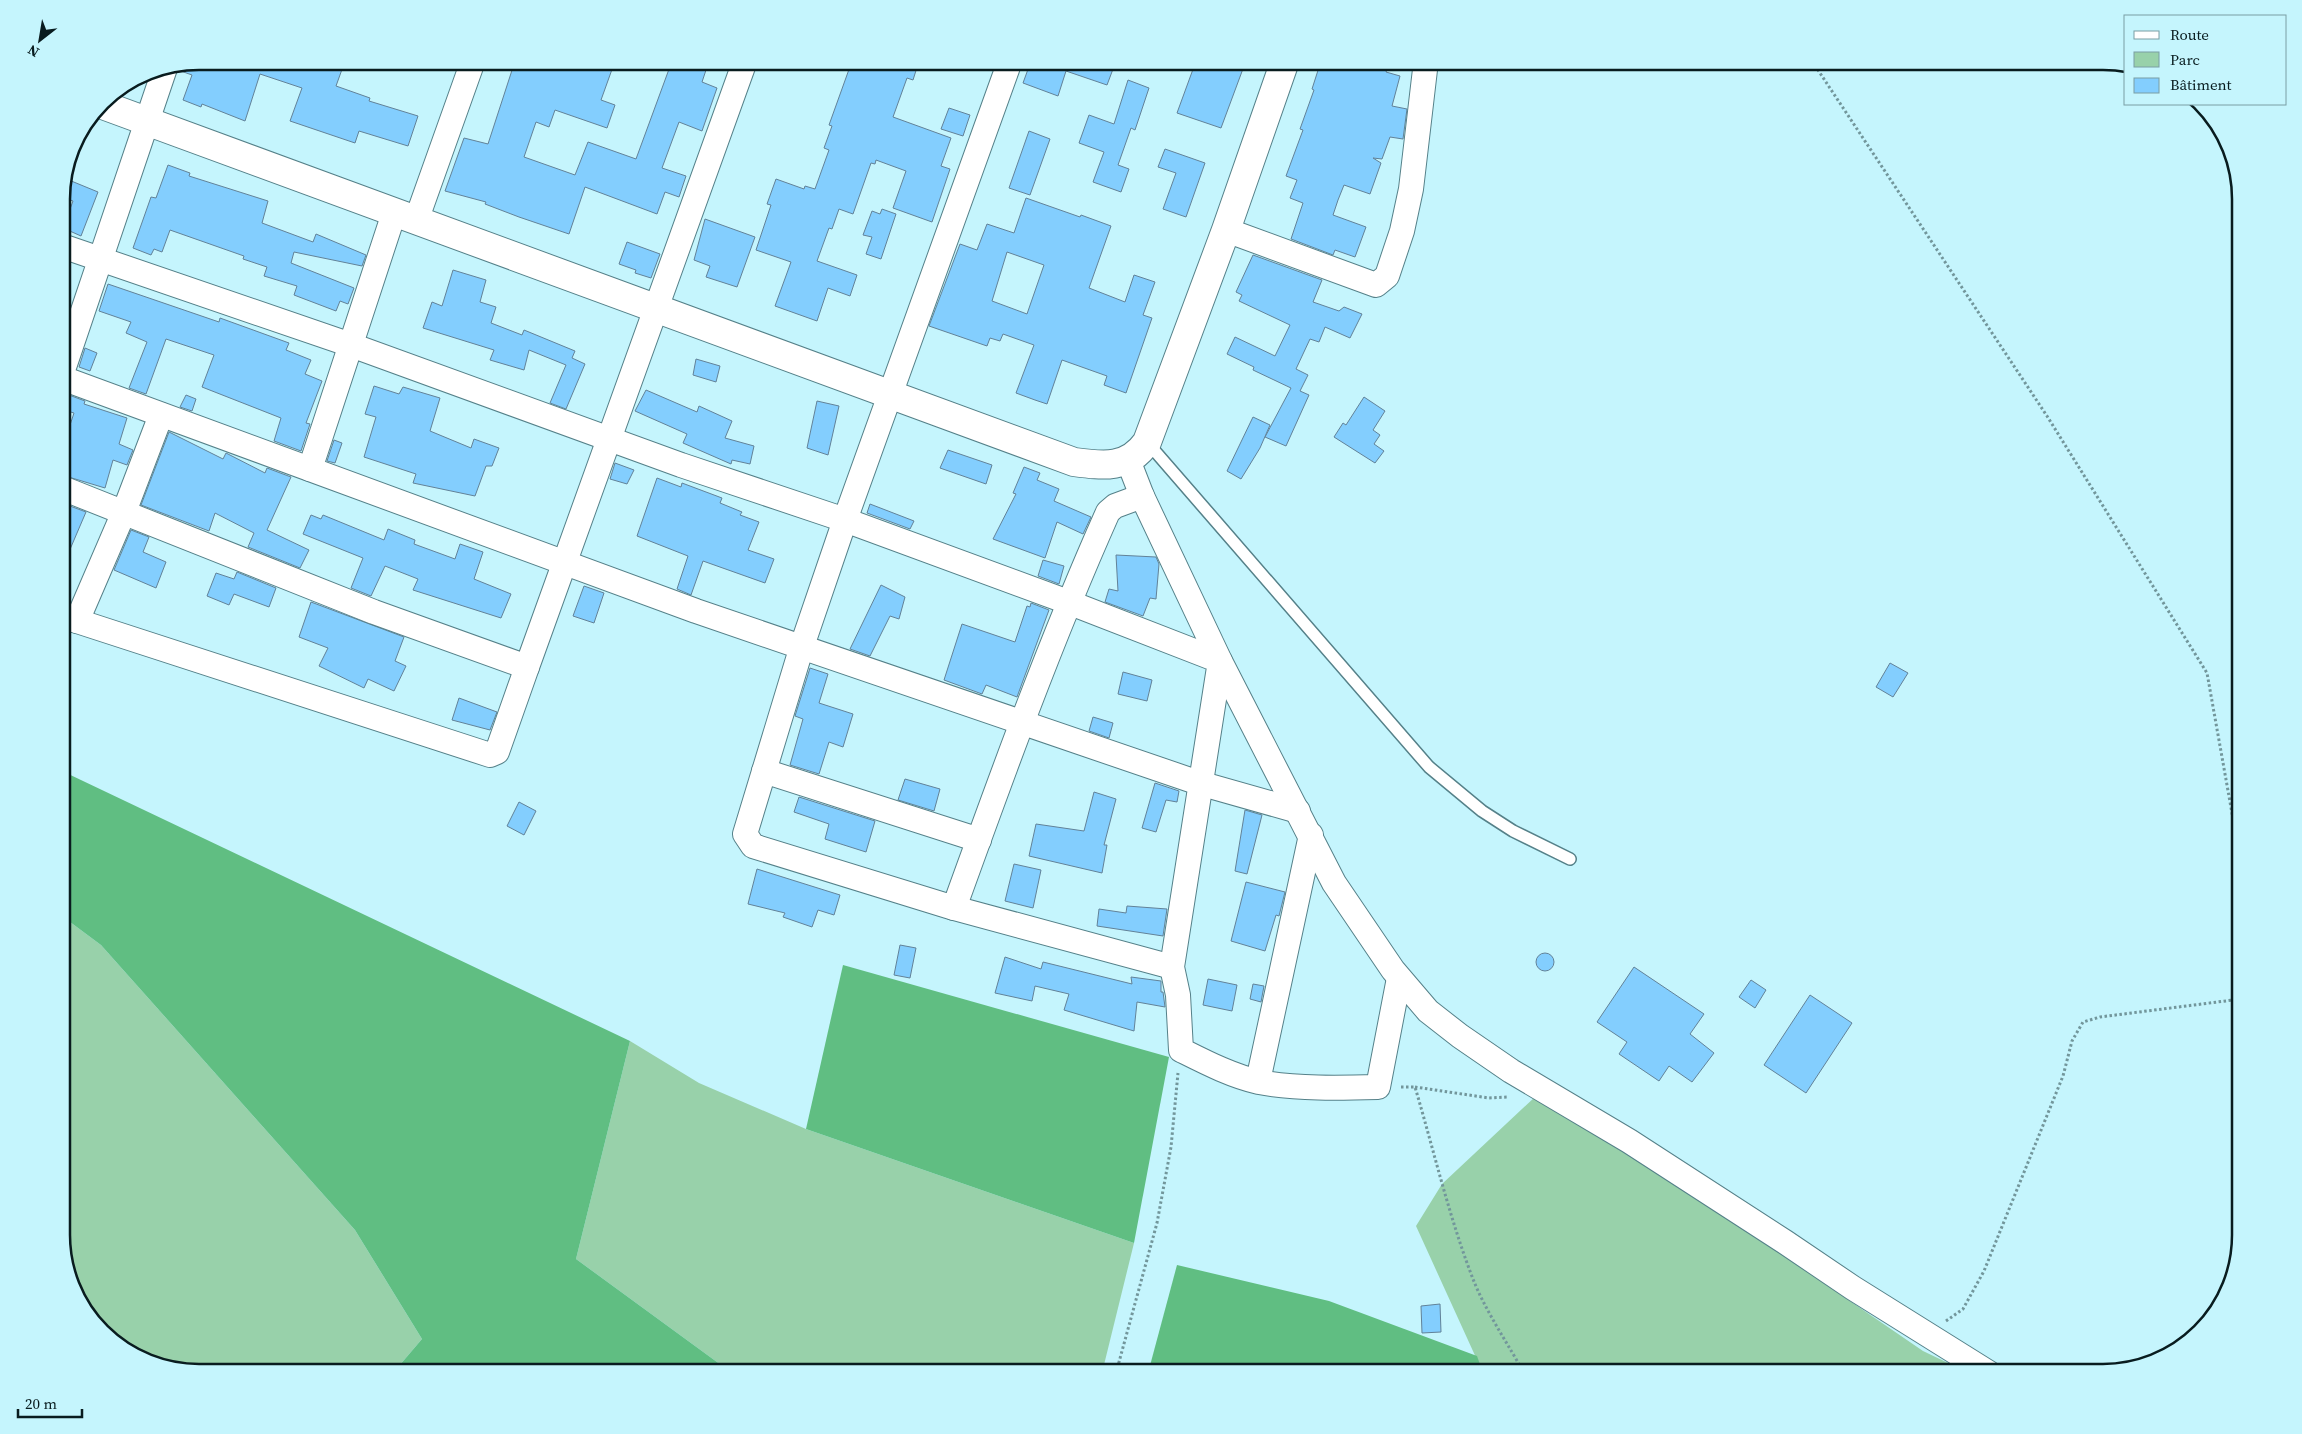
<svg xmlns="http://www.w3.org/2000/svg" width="2302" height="1434" font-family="'Source Serif 4',serif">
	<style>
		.green { fill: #98d1aa }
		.forest { fill: #60be82 }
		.building { fill: #83cefe; stroke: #628298; fill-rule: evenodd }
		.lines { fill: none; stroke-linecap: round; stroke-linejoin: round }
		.service-casing { stroke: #558189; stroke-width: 14 }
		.minor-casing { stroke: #558189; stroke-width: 26 }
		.tertiary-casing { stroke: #558189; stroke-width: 30 }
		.path { stroke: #72969b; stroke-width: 3; stroke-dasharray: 2.5 2.5; stroke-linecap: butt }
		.service { stroke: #fff; stroke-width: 11 }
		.minor { stroke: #fff; stroke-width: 24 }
		.tertiary { stroke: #fff; stroke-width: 28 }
		.rim { fill: none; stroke: #091c1f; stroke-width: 2.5 }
	</style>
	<rect width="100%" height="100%" fill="#c5f5fd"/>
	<!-- green -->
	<g class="green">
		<path d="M62,916L101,945L355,1230L422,1339L393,1373H199L130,1354L80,1304L62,1243Z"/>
		<path d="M630,1041L699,1083L806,1129L1134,1243L1102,1373H732L576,1259Z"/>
		<path d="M1536,1096L1625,1147L1923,1351L1969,1373H1483L1416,1226L1442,1184Z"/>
	</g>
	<!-- forest -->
	<g class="forest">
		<path d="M62,771L630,1041L576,1259L732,1373H393L422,1339L355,1230L101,945L62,916Z"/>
		<path d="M843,965L1169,1057L1134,1243L806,1129Z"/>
		<path d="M1177,1265L1329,1301L1477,1356L1483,1373H1148Z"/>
	</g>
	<!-- building -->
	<g class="building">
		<path d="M199,61H345L336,86L370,98L369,101L418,116L408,146L359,131L355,143L290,121L302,88L260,74L245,121L202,104L201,107L183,100L192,75L178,70V65Z"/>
		<path d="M515,61H615L601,100L615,105L607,128L555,110L549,127L536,122L524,157L575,175L588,142L636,159L672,61H709L702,82L717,88L702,131L679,122L662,168L686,176L679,197L665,192L657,214L585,187L569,234L519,217L485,204L486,202L445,191L464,138L488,144Z"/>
		<path d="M852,61H919L913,80L907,78L893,117L951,138L941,166L950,169L932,222L893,208L906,171L876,160L875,164L871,163L853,214L839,209L832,229L829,228L817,261L857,275L850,296L828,288L817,321L775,306L791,262L756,250L771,205L767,204L776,179L804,189L805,186L815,189L829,150L824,148L832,126L829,125Z"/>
		<path d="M1031,61H1116L1107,85L1066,71L1058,96L1023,83Z"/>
		<path d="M1196,61H1229L1244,66L1221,128L1177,113Z"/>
		<path d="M1321,61H1390L1386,72L1400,76L1392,106L1407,109L1403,139L1390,137L1382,159L1373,158L1381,163L1370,194L1344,185L1338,200L1333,215L1366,227L1355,257L1335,250L1333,255L1291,239L1303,203L1290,198L1297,180L1286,176L1303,130L1300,129L1314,90L1312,89Z"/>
		<path d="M1128,80L1149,88L1135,130L1131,128L1118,165L1129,169L1121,192L1093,182L1104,152L1079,143L1089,115L1114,124Z"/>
		<path d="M949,108L970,115L963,136L941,129Z"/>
		<path d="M1029,131L1050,139L1030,195L1009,188Z"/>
		<path d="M1165,149L1205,163L1186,217L1163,209L1176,173L1158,167Z"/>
		<path d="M168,165L190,173L189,176L268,201L262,223L313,242L316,234L366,255L362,266L294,252L291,263L354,288L348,304L340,301L336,311L294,295L297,286L264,276L267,267L243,259L244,256L170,230L162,252L154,249L151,255L133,248L151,197L156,198Z"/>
		<path d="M64,178L98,192L81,236L63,228L73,201L62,197Z"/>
		<path d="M1026,198L1080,217L1081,215L1111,226L1089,288L1125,302L1134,275L1155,282L1143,315L1152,318L1126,393L1104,385L1107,376L1062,360L1047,404L1035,400L1016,393L1034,345L1003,334L1000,341L990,338L987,346L929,326L960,244L977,250L987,224L1014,233ZM1007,252L1044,265L1027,314L992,301Z"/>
		<path d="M882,209L896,214L881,259L866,254L872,237L863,235L872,211L880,214Z"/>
		<path d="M705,219L755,237L737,287L706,277L710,266L694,260Z"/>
		<path d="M627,242L660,254L651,278L635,273L636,270L619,264Z"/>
		<path d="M1253,255L1322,280L1313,302L1339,311L1344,307L1362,314L1350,338L1325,327L1319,342L1310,339L1296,369L1308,375L1300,391L1309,395L1286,446L1265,437L1291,388L1253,370L1254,367L1227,354L1235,337L1275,356L1290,325L1239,301L1242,295L1236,292Z"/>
		<path d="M453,270L486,280L480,302L496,307L491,323L522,335L524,330L575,351L572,358L585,364L566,409L550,403L566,365L529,350L524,370L490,360L494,350L423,328L432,302L442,306Z"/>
		<path d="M108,284L219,322L220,318L289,343L286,350L311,360L305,374L322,381L306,423L310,424L301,451L274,441L281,418L202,387L214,355L166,339L146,394L129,388L147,342L126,333L131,322L99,311Z"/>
		<path d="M85,348L97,353L90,371L79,367Z"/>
		<path d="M696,359L720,366L716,382L693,375Z"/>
		<path d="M374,386L399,394L403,387L440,398L430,431L471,448L474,439L499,448L492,466H486L475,496L413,483L416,474L364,457L376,417L365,414Z"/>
		<path d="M646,390L697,412L699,406L732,421L725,438L754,446L750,464L732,460L731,464L683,443L687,434L635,411Z"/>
		<path d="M69,395L85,401L84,404L127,418L119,444L133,450L127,465L113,460L105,488L62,475V449L74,413L64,410Z"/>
		<path d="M186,395L196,399L192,411L180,407Z"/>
		<path d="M1364,397L1385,411L1373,430L1380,435L1374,444L1384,451L1375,463L1334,437L1343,423L1346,425Z"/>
		<path d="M817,401L839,406L828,455L807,448Z"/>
		<path d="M1253,417L1270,425L1260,448L1241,479L1227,471Z"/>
		<path d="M169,432L223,459L226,453L265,473L267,468L291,477L267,530L309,550L300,568L248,547L254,533L215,513L209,531L141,505Z"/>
		<path d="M334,440L342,443L335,463L327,461Z"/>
		<path d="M948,450L992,465L986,484L940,468Z"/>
		<path d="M615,463L634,470L627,484L610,479Z"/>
		<path d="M1024,467L1040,473L1037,480L1059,489L1054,501L1091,517L1083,534L1057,522L1045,558L993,539L1016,494L1013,493Z"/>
		<path d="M657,478L681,487L682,483L722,498L720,503L742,512L740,515L759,522L748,550L774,559L765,583L703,561L691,595L677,589L688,556L637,536Z"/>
		<path d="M62,503L86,512L62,568Z"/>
		<path d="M870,504L914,521L910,529L867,513Z"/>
		<path d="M311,515L321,519L323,515L384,540L388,529L415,540L414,544L455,559L460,544L483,552L474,579L511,594L501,618L413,590L418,579L385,566L371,596L351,588L363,558L303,534Z"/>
		<path d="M131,530L149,537L143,552L166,562L156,588L114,570Z"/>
		<path d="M1116,555L1156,557L1159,564L1156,599L1150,598L1143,616L1105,602L1109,589L1118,591Z"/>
		<path d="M1043,560L1064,566L1059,584L1038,576Z"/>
		<path d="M237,572L276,588L269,607L234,594L229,605L207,596L216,573L234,579Z"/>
		<path d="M881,585L905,597L899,619L890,616L870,656L850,649Z"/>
		<path d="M584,586L604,593L594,623L573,616Z"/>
		<path d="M311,602L404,637L395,661L406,666L394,691L368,679L364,688L319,666L328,648L299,637Z"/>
		<path d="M1031,603L1049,610L1017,697L986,685L982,694L944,680L962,624L1015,642L1027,606L1030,607Z"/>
		<path d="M1890,663L1908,673L1893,697L1876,687Z"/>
		<path d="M810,668L828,674L819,703L853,714L843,747L829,742L819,774L790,765L803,719L795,716Z"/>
		<path d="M1123,672L1152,680L1147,701L1118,694Z"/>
		<path d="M459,698L497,712L490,730L452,720Z"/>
		<path d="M1093,717L1113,723L1109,738L1089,731Z"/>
		<path d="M905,779L940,789L934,811L898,800Z"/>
		<path d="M1155,783L1179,791L1177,802L1166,800L1156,832L1142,828Z"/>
		<path d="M1094,792L1116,799L1104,845H1107L1102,873L1029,856L1036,824L1084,831Z"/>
		<path d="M799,797L875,821L866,852L825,839L829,824L794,812Z"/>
		<path d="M519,802L536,811L524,835L507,826Z"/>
		<path d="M1245,810L1262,815L1247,874L1235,871Z"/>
		<path d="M1014,864L1041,870L1033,908L1005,901Z"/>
		<path d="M757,869L840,895L834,915L818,910L812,927L783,917L785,913L748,904Z"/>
		<path d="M1246,882L1285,892L1279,916L1276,915L1265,951L1231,941Z"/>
		<path d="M1127,906L1167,909L1163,936L1097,926L1099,909L1126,913Z"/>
		<path d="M900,945L916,948L910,978L894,975Z"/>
		<circle cx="1545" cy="962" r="9"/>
		<path d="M1005,957L1041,969L1043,962L1132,984L1131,977L1161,981V992H1163L1165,1007L1137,1002L1134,1031L1064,1010L1069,994L1035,986L1032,1001L995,993Z"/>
		<path d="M1634,967L1704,1014L1690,1034L1714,1053L1692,1082L1669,1066L1659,1081L1619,1054L1627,1042L1597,1022Z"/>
		<path d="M1208,979L1237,985L1232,1011L1203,1005Z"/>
		<path d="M1751,980L1766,990L1755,1008L1739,997Z"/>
		<path d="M1253,984L1264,986L1261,1002L1250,999Z"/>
		<path d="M1810,995L1852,1023L1806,1093L1764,1065Z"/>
		<path d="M1440,1304L1441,1332L1422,1333L1421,1306Z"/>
	</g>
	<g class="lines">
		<!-- service casing -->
		<g class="service-casing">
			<path id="service" d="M1147,442L1429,767L1482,811L1513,831L1570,859"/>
		</g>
		<!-- minor casing -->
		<g class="minor-casing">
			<g id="minor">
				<path d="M1010,61L845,520L802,646L745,834L753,846L954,908C1002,775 1050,642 1108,512L1115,506L1142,496"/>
				<path d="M416,221L473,61"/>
				<path d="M1226,230L1376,285L1387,276L1402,231L1411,189L1426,61"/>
				<path d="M62,246L351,345L681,465L845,520L1068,602L1220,661L1172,967L1178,995L1181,1050C1205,1062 1232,1076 1259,1082C1297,1089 1339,1088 1378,1087L1399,978"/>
				<path d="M62,373L165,68"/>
				<path d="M62,378L696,611L1199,783L1298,811"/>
				<path d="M1128,460L1142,496L1220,661L1334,883L1393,970L1428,1011L1460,1036L1511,1071L1629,1141L1785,1242L1853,1288L1989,1373"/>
				<path d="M310,469L394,213"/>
				<path d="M62,488L374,612L527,667L745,61"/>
				<path d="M62,616L77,621L124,512L161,415"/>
				<path d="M77,621L490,755L497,752L527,667"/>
				<path d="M764,771L979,840"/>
				<path d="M954,908L1172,967"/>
				<path d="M1258,1081L1311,835"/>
			</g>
		</g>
		<!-- tertiary casing -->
		<g class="tertiary-casing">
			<path id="tertiary" d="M100,104L1074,462C1104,466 1128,469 1147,442L1226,230L1285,61"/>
		</g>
		<!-- path -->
		<g class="path">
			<path d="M1812,61L2047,416L2207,673L2235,830L2241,847"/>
			<path d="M1401,1087H1415C1434,1151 1449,1217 1473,1279C1485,1310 1508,1344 1524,1373"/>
			<path d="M1415,1087L1489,1098L1508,1097"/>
			<path d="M1946,1321L1963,1309L1984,1271L2063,1076L2072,1041L2083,1022L2100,1017L2241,999"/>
			<path d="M1116,1373L1157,1223L1171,1147L1178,1073"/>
		</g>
		<!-- service -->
		<use href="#service" class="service"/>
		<!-- minor -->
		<use href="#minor" class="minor"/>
		<!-- tertiary -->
		<use href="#tertiary" class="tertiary"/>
	</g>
	<!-- crop -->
	<path d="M0 0H2302V1434H0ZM199 70H2103A129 129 0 0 1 2232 199V1235A129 129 0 0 1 2103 1364H199A129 129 0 0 1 70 1235V199A129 129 0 0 1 199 70Z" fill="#c5f5fd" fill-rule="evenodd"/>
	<path class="rim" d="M199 70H2103A129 129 0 0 1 2232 199V1235A129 129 0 0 1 2103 1364H199A129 129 0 0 1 70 1235V199A129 129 0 0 1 199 70Z"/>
	<!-- legend -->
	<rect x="2124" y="15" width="162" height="90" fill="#c5f5fd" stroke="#7a9ea4"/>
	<rect x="2134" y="31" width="25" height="8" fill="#ffffff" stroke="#7a9ea4"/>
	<text x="2170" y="40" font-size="15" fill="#091c1f">Route</text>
	<rect x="2134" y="52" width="25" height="15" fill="#98d1aa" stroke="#7a9ea4"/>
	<text x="2170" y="65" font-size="15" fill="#091c1f">Parc</text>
	<rect x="2134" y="78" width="25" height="15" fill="#83cefe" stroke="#7a9ea4"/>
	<text x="2170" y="90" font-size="15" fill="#091c1f">Bâtiment</text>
	<!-- north arrow -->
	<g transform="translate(40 40) rotate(211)" stroke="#c5f5fd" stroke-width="4" paint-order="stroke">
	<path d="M0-4L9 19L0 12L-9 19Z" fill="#091c1f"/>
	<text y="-8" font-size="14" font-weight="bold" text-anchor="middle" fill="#091c1f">N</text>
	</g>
	<!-- scale -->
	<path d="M18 1409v8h64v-8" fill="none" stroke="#091c1f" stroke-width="2.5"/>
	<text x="25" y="1409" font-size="15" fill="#091c1f" stroke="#c5f5fd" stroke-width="4" paint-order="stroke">20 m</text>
</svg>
